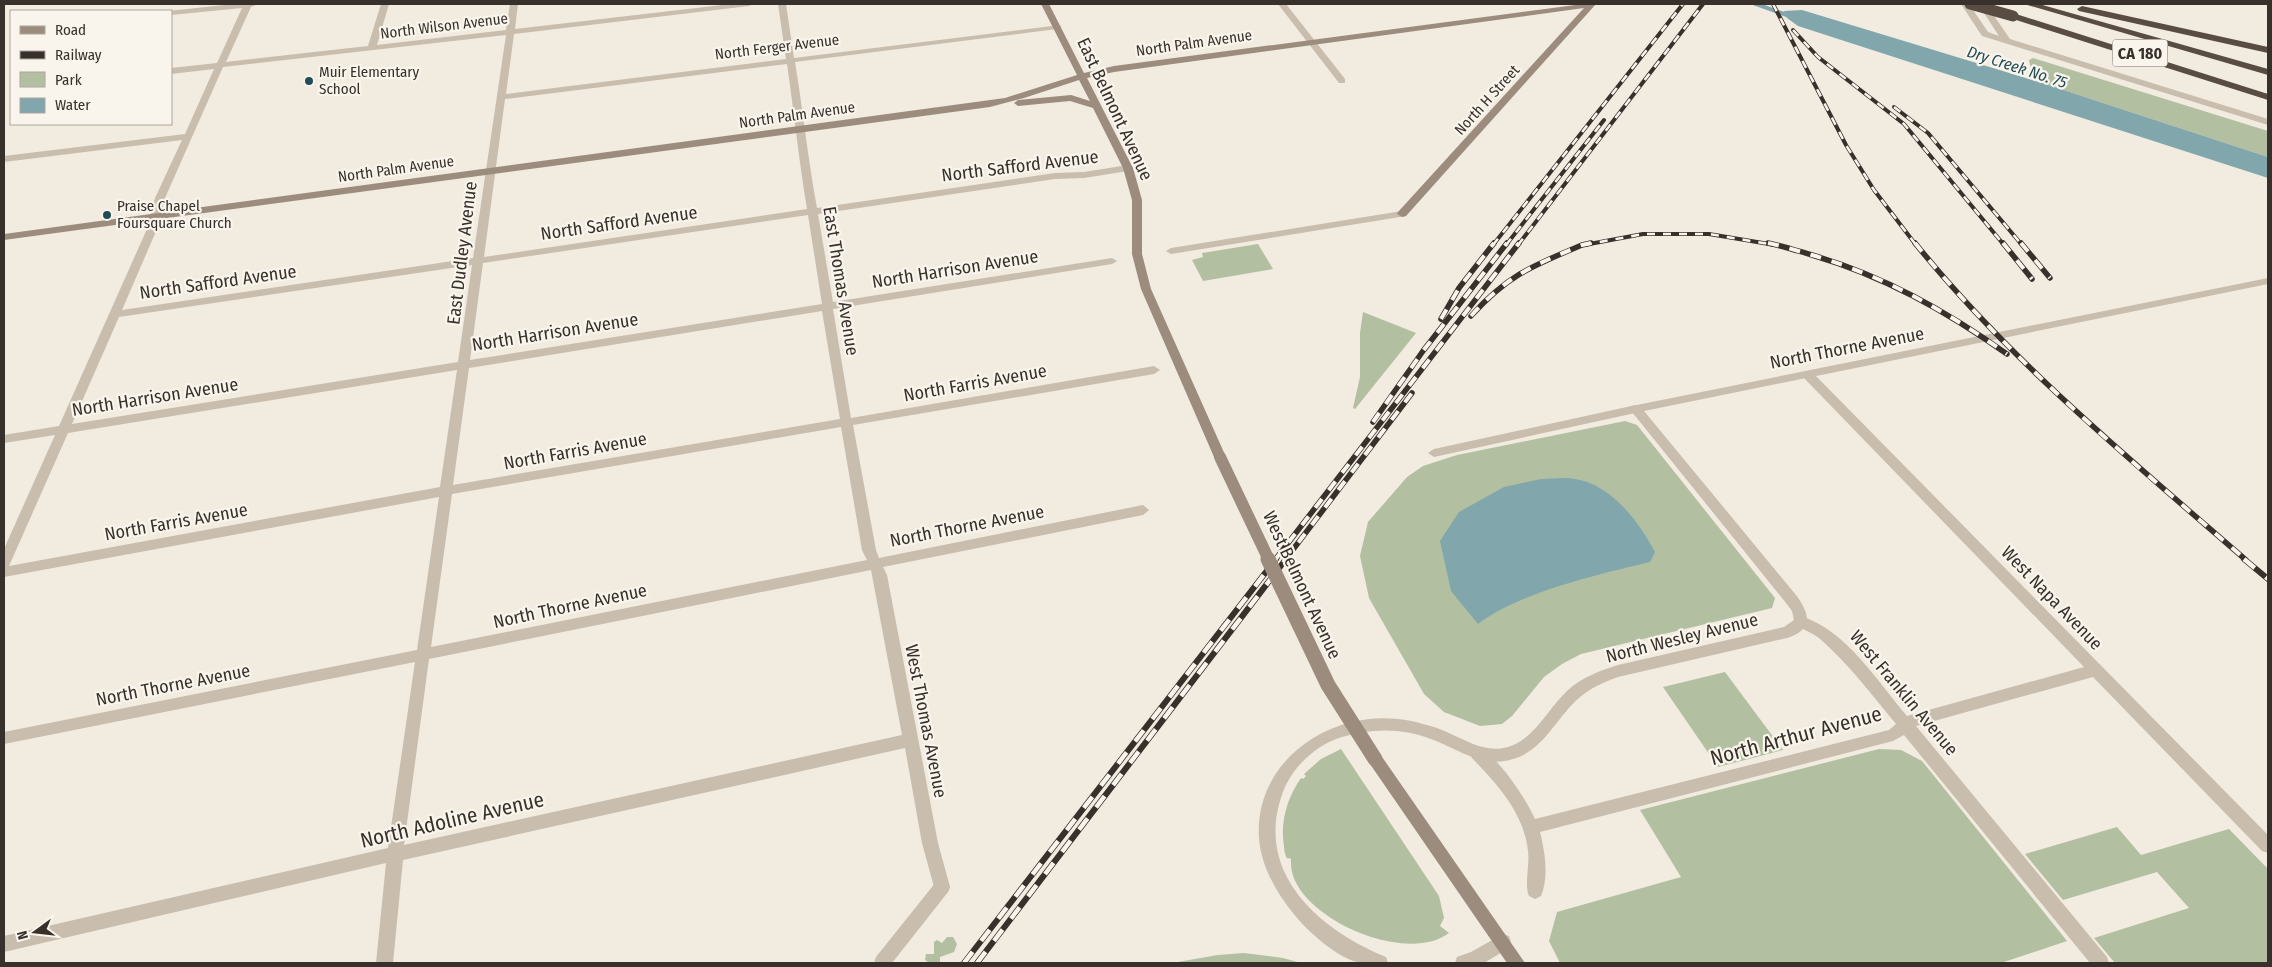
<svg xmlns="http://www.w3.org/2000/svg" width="2272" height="967" font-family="'Fira Sans Condensed',sans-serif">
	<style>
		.green { fill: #b2c0a1 }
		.water { fill: #81a6ac }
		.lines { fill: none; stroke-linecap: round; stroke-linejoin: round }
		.canal { fill: #81a6ac; fill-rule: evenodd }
		.minor { fill: #c9bdad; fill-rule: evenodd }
		.tertiary { fill: #c9bdad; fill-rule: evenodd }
		.secondary { fill: #9c8c7e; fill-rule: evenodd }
		.motorway { fill: #584c43; fill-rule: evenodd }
		.rail-far2-casing { stroke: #38302b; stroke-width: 4 }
		.rail-far1-casing { stroke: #38302b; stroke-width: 5.5 }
		.rail-casing { stroke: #38302b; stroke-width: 6 }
		.rail-far2 { stroke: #f9f5ec; stroke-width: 2.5; stroke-dasharray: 8; stroke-linecap: butt }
		.rail-far1 { stroke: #f9f5ec; stroke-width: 4; stroke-dasharray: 11; stroke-linecap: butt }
		.rail { stroke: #f9f5ec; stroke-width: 4.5; stroke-dasharray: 14; stroke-linecap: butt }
		.secondary-bridge-far1 { stroke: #9c8c7e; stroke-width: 12 }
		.secondary-bridge { stroke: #9c8c7e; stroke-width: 15 }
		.motorway-bridge { stroke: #584c43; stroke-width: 11 }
		.poi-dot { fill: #234d56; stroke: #f9f5ec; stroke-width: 2 }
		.labels { text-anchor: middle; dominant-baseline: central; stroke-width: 4.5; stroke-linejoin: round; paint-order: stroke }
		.far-street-label { font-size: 15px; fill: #38302b; stroke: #f9f5ec }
		.far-poi-label { font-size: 15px; fill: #38302b; stroke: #f9f5ec; text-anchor: start }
		.shield { fill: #f9f5ec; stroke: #726b65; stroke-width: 1 }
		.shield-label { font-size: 16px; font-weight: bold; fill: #38302b }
		.far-water-label { font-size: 16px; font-style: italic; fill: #234d56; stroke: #f9f5ec }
		.street-label { font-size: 18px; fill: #38302b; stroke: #f9f5ec }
		.near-street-label { font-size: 21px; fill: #38302b; stroke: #f9f5ec }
	</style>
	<rect width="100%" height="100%" fill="#f1ebe0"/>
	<!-- green -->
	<g class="green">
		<path d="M2033,58L2268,131V157L2042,83L2030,65L2029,60Z"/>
		<path d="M1258,244L1273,269L1203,281L1192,260L1203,257L1202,253Z"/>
		<path d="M1363,312L1416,333L1355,409L1353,408L1360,377V333Z"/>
		<path d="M1625,421L1637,425L1775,598L1772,608L1581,654L1562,664L1544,677L1512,716L1502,724L1480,726L1444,712L1424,694L1369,598L1360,556L1368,522L1407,477L1423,466L1457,455Z"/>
		<path d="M1725,672L1783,750L1718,767L1663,687Z"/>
		<path d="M1341,749L1439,896L1444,918L1440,926L1449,933C1404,967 1289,914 1291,862C1291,855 1289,860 1287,858C1285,856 1284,849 1284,846C1280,822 1287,798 1301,778L1303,779L1306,776L1304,774L1321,759Z"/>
		<path d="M1879,749L1901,750L1922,761L2067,941L2001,963H1560L1549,941L1557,912L1681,877L1640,810Z"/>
		<path d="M2117,827L2141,855L2229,829L2268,869V963H2115L2094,938L2189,908L2157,872L2063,900L2025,854Z"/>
		<path d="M947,937H953L957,944L954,952L940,957V963H929L925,960L926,954H934V942L937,940L942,943Z"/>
		<path d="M1244,953L1283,958L1301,963H1172L1218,955Z"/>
	</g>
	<!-- water -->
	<g class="water">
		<path d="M1802,10L2042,83L2268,157V178L1798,26L1787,18L1784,11Z"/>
		<path d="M1541,479C1552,479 1565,477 1575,479C1611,484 1639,522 1655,552L1650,562C1600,574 1517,593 1478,624L1451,591L1440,541L1459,512L1504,487Z"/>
	</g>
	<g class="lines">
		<!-- canal -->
		<path class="canal" d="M1750,4H1762L1807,20L1800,22Z"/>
		<!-- minor -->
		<g class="minor">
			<path d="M234,4H258L251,7L226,62L368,46L381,4H389L377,45L506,30L510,4H518L515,29L731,4H753L749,6L514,34L506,94L786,59L778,4H786L794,58L1060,25L1061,27L1057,29L795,62C803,111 808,159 817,208L1055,173L1084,172L1128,165L1133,168L1128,171L1084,178L1055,179L818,214L833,302L1112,258L1117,261L1112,264L833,309L851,418L1154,366L1160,370L1154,374L853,425L876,550L879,558L1143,505L1149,510L1143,515L883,567L887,575L938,843L950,887L948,892L942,895L936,892L934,887L922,843L905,748L403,860L393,963H376L386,863L4,952V936L388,848L415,662L4,744V732L417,650L439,497L4,577V549L55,435L4,443V435L59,426L147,229L155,198L182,140L4,162V156L185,134L214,69L171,74V68L217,63L242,8L171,15V11H168ZM506,35L473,258L122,310L157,229L165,198L223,67ZM787,64C794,112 799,161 807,209L484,257L505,99ZM808,215L822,304L470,360L483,263ZM472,265L458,362L72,424L119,317ZM822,311L840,419L453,485L469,368ZM457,370L440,487L9,566L68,433ZM841,427L862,550L867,560L431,647L452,494ZM871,570L902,735L404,845L429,659Z"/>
			<path d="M1278,4H1286L1345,79V83H1339Z"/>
			<path d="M1402,211L1407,214L1406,216L1171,254L1166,251L1171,248Z"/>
			<path d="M1808,371L1812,372L2268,835V853L2262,851L2093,677L1916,726L2107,957L2109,963H2090L1904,735L1893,741L1540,832C1545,852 1549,877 1541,896L1535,899L1529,896C1524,884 1530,865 1528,851C1524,813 1497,784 1472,758L1469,753L1472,748C1490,742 1528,802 1535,819L1889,730L1896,724C1871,694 1849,664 1819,638C1812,632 1798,629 1794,621L1796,617L1801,616C1847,631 1877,681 1907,716L2084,667L1804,378L1802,375L1804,372Z"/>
			<path d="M1636,405L1640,406L1642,409L1640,412L1434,457L1428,453L1434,449Z"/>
		</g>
		<!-- tertiary -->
		<g class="tertiary">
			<path d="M1961,4H1969L1988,32L1999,36L1978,4H1986L2010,39L2268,119V125L1982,36Z"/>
			<path d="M2268,278V284L1644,411L1796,595C1810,614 1814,629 1787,638L1618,677C1604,682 1590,688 1579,698C1556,718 1544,750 1513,759C1483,769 1458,749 1431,739C1403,728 1371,728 1342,737C1316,745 1293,766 1283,792C1253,872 1318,929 1386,957L1388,963C1380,963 1371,964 1362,963C1340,961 1306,930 1293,913C1276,892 1261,866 1259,838C1255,780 1298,735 1352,722C1379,715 1407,718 1434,727C1457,734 1482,755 1508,747C1535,739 1549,707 1568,690C1582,677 1600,671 1618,665L1784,627L1794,620L1792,611L1786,603L1632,412L1630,409L1632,406Z"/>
			<path d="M942,879L948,882L950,887L948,892L892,963H874L876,957L936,882Z"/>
			<path d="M1503,934L1509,936L1511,942L1509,948L1484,963H1455L1457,957L1471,952Z"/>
		</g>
		<!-- secondary -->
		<g class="secondary">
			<path d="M1041,4H1049L1084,73L1114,66L1583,4H1596L1406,216L1402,217L1397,214L1398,212L1584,8L1114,72L1087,78L1133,168L1142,200V254L1151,289L1226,457L1220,461L1214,457L1141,289L1132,254V200L1123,168L1093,108L1070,101L1018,106L1014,103L1018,100L1071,95L1090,101L1079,80L1024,98L990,107L4,240V234L1005,98L1077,75Z"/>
			<path d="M1375,752L1380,754L1525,963H1507L1370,764L1367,759L1370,754Z"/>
		</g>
		<!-- motorway -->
		<g class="motorway">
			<path d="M2024,4H2039L2268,69V75Z"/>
			<path d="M2082,6L2268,47V53L2079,11L2077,9Z"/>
			<path d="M2010,14H2016L2268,94V100L2010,18Z"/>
		</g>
		<!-- rail-far2 casing -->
		<g class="rail-far2-casing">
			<g id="rail-far2">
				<path d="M1773,4L1846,145L1874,190L1916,245"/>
				<path d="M1793,30L1818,57L1904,124L2004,245"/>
				<path d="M1894,107L1928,133L2022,245"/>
				<path d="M1493,245L1683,4"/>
				<path d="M1506,245L1604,120"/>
				<path d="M1518,245L1703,4"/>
				<path d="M1584,245L1643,234H1709L1775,245"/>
			</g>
		</g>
		<!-- rail-far1 casing -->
		<g class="rail-far1-casing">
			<g id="rail-far1">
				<path d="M1768,243C1783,246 1798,251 1812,255C1884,276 1946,311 2007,354"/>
				<path d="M1915,243C2011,362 2131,460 2246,560"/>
				<path d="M2003,243L2032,279"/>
				<path d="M2021,243L2050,278"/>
				<path d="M1471,316C1508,275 1532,266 1582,245L1591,243"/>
				<path d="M1441,319L1459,288L1494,243"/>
				<path d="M1373,422L1423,351L1507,243"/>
				<path d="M1275,560L1519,243"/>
				<path d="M1285,560L1412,393"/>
			</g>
		</g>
		<!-- rail casing -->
		<g class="rail-casing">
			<g id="rail">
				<path d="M2244,559L2268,579"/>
				<path d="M964,963L1276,559"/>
				<path d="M977,963L1286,559"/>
			</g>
		</g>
		<!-- rail-far2 -->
		<use href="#rail-far2" class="rail-far2"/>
		<!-- rail-far1 -->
		<use href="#rail-far1" class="rail-far1"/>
		<!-- rail -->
		<use href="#rail" class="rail"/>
		<!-- secondary-bridge-far1 -->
		<path class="secondary-bridge-far1" d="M1220,457L1269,560"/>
		<!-- secondary-bridge -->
		<path class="secondary-bridge" d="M1268,559L1328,685L1375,759"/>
		<!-- motorway-bridge -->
		<path class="motorway-bridge" d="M1970,4L2013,16"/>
	</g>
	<!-- markers -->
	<g class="poi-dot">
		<circle cx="309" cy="81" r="5"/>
		<circle cx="107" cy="215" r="5"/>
	</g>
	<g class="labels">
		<!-- far-street labels -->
		<g class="far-street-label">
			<text transform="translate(444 26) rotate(-7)">North Wilson Avenue</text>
			<text transform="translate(1194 43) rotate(-8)">North Palm Avenue</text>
			<text transform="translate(777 47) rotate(-7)">North Ferger Avenue</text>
			<text transform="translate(1487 100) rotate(-48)">North H Street</text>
			<text transform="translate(797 115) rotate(-8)">North Palm Avenue</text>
			<text transform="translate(396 169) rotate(-8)">North Palm Avenue</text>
		</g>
		<!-- far-poi labels -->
		<g class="far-poi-label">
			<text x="319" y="72">Muir Elementary<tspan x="319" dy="17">School</tspan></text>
			<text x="117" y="206">Praise Chapel<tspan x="117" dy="17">Foursquare Church</tspan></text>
		</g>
		<!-- shield labels -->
		<rect class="shield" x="2112.5" y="39.5" width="55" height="27" rx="4"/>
		<g class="shield-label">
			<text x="2140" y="53">CA 180</text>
		</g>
		<!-- far-water labels -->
		<g class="far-water-label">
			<text transform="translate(2017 67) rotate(18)">Dry Creek No. 75</text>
		</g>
		<!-- street labels -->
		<g class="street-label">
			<text transform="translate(1115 109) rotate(65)">East Belmont Avenue</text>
			<text transform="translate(1020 166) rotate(-7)">North Safford Avenue</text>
			<text transform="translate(619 223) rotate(-8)">North Safford Avenue</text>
			<text transform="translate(462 253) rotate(-83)">East Dudley Avenue</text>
			<text transform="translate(955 269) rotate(-9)">North Harrison Avenue</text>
			<text transform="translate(841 281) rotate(81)">East Thomas Avenue</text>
			<text transform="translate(218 282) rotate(-8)">North Safford Avenue</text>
			<text transform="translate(555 332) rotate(-9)">North Harrison Avenue</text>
			<text transform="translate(1847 348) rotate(-11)">North Thorne Avenue</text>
			<text transform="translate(975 383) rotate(-10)">North Farris Avenue</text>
			<text transform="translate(155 397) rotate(-9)">North Harrison Avenue</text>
			<text transform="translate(575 451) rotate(-10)">North Farris Avenue</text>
			<text transform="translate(176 522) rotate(-10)">North Farris Avenue</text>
			<text transform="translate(967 526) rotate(-11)">North Thorne Avenue</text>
			<text transform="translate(1302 585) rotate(65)">West Belmont Avenue</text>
			<text transform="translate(2052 598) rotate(46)">West Napa Avenue</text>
			<text transform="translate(570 606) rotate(-12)">North Thorne Avenue</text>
			<text transform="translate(1682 638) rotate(-14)">North Wesley Avenue</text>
			<text transform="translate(173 685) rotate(-11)">North Thorne Avenue</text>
			<text transform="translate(1904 693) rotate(50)">West Franklin Avenue</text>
			<text transform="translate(926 721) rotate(79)">West Thomas Avenue</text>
		</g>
		<!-- near-street labels -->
		<g class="near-street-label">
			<text transform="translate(1796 736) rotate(-15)">North Arthur Avenue</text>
			<text transform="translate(452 820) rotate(-13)">North Adoline Avenue</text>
		</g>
	</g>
	<!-- border -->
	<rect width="2272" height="967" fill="none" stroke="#38302b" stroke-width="10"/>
	<!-- legend -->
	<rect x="10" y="10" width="162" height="115" fill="#f9f5ec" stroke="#aca69f"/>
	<rect x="20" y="26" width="25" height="8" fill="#9c8c7e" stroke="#aca69f"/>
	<text x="55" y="35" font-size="15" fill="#38302b">Road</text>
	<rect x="20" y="51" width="25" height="8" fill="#38302b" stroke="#aca69f"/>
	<text x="55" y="60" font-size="15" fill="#38302b">Railway</text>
	<rect x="20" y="72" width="25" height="15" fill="#b2c0a1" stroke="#aca69f"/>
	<text x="55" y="85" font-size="15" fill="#38302b">Park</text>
	<rect x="20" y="98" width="25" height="15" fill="#81a6ac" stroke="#aca69f"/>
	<text x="55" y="110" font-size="15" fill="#38302b">Water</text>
	<!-- north arrow -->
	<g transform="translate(35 932) rotate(255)" stroke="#f9f5ec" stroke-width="4" paint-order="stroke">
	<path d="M0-4L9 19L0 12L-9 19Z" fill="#38302b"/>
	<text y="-8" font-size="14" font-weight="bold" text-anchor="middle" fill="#38302b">N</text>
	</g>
</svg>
